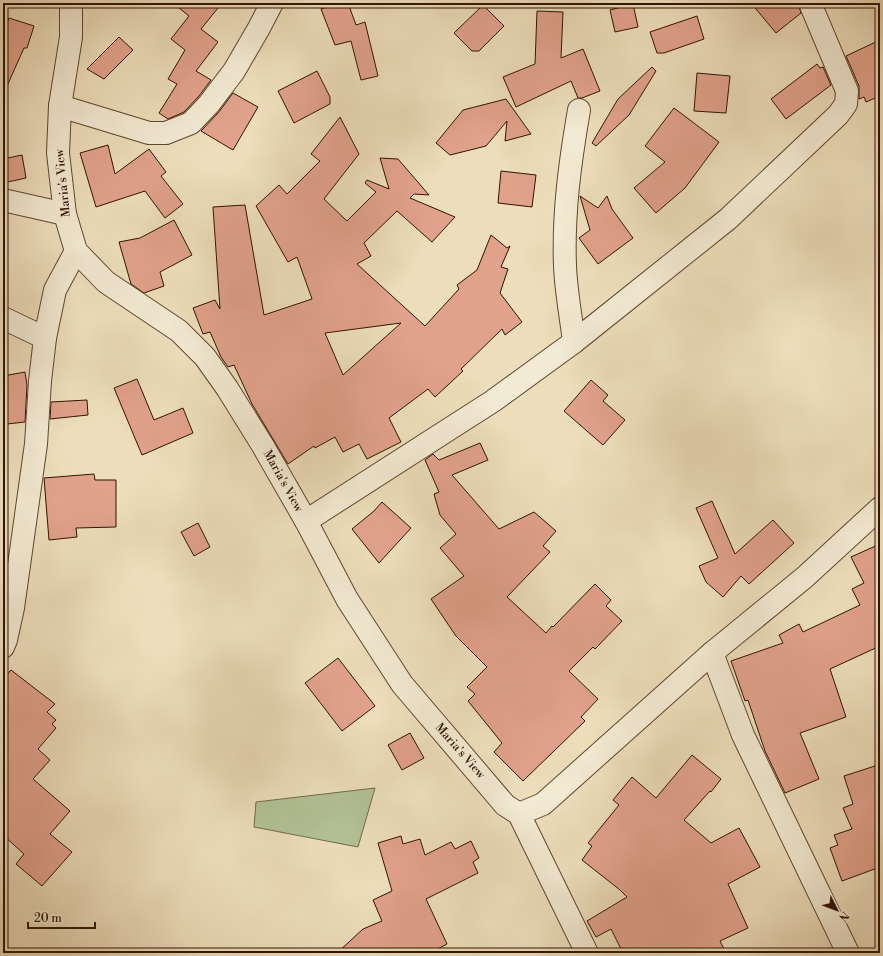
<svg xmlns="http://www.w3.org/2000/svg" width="883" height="956" font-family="'Libre Bodoni',serif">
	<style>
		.green { fill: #b2c296; stroke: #726a4b }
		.building { fill: #e1a28b; stroke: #311300; fill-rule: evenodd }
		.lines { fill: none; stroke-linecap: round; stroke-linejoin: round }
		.minor-casing { stroke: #60462f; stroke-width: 24 }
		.tertiary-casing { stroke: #60462f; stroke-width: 24 }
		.minor { stroke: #f3ead3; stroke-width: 22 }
		.tertiary { stroke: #f3ead3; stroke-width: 22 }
		.labels { text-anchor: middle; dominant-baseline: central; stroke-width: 4; stroke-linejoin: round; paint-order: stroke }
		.street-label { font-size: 12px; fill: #311300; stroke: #f3ead3 }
	</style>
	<rect width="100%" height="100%" fill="#eddebb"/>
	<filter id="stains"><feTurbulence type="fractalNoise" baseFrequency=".005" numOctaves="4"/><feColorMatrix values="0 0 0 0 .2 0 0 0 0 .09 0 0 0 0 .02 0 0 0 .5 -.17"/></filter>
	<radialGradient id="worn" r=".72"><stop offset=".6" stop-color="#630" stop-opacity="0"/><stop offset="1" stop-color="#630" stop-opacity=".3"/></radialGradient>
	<!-- green -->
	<path class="green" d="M375,788L358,847L254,827L256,802Z"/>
	<!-- building -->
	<g class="building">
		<path d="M173,3H222L201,29L218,42L196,71L211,80L199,96L184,112L168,119L159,113L177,84L168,79L185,50L171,39L189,16Z"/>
		<path d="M337,3H348L356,25L365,22L378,76L361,80L351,41L335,45L321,9Z"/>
		<path d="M751,3H798L801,13L776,33Z"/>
		<path d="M633,4L638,27L615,32L610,10Z"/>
		<path d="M483,5L504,26L479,51H472L454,33Z"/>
		<path d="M537,11L563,12L561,58L583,49L600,91L582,98H578L571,81L516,107L503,77L535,64Z"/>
		<path d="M697,16L704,39L664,53H657L650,32Z"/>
		<path d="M9,18L34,26L27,48H24L3,95V36Z"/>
		<path d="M119,37L133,50L104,79L87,69Z"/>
		<path d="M880,40V96L866,102L864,97L859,99V86L846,56Z"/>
		<path d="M817,64L820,68L823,67L831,85L786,119L771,99Z"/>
		<path d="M652,67L656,71L629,115L596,146L592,143L618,99Z"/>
		<path d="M317,71L330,97V104L294,123L278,91Z"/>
		<path d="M697,73L730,76L726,113L694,111Z"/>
		<path d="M233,93L258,107L233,150L201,131L218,113Z"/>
		<path d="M506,99L531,134L505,141L507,121L486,146L450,155L436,143L463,110Z"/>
		<path d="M674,108L719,142L685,188L656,213L634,188L665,162L645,146Z"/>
		<path d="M340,117L359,154L324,199L347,221L376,192L365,183L367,180L389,189L380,158L398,159L429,195L414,194L410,198L455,217L432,242L397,211L364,243L371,256L357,264L425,326L459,289L457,285L477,270L491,235L507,248L510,246L501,267L508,269L500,293L522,322L505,335L502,329L461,369L463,371L435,397L428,389L389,418L401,442L367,459L359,444L343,452L335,437L315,448L314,446L288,464L252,404L234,365L228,367L221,357L210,332L203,334L193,308L215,300L220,309L213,207L245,205L264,315L312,299L297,257L288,262L256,206L279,185L287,194L320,161L311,154ZM401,323L343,375L325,333Z"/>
		<path d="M108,145L115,174L149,149L166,172L161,176L183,204L165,218L145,191L96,207L80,153Z"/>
		<path d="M22,155L26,178L3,183V159Z"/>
		<path d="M501,171L536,175L532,207L498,203Z"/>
		<path d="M580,196L598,208L607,196L612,209L633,238L598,264L579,238L590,230Z"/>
		<path d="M174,220L192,255L160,272L164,286L144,293L131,284L119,242L140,238Z"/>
		<path d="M25,372L27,385L25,422L7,424L5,400H6L3,376Z"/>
		<path d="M137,379L154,420L183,408L193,433L142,455L114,388Z"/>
		<path d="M591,380L608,395L603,401L625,420L603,445L564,411Z"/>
		<path d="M87,400L88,415L50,419L51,402Z"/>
		<path d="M480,443L488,460L452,475L499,529L534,512L556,531L543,546L550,552L507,597L546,633L552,626L553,627L595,584L611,600L606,606L622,621L595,649L593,647L569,671L598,699L581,717L585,721L523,781L494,752L502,743L468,701L475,694L467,687L487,667L456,636L431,599L464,576L440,548L456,534L440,515L434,494L439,492L425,460L433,454L439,460Z"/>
		<path d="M94,474L95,480H116V527L76,528L77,537L49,540L44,478Z"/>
		<path d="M712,501L735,554L773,520L794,543L749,584L741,576L723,597L706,582L699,566L718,558L696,508Z"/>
		<path d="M382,502L411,528L379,563L352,529L374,511Z"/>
		<path d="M198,523L210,547L194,556L181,532Z"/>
		<path d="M880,544V646L830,669L846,717L800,733L819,779L785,793L765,751L748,700L745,701L731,661L783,643L779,635L799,624L803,632L860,605L852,589L864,583L851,557Z"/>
		<path d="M338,658L375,706L342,731L305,683Z"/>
		<path d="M11,670L55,704L47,712L56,720L52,724L56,728L38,749L50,760L33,779L70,811L50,834L72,852L42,886L16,864L24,854L3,835V679Z"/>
		<path d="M410,733L424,758L402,770L388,745Z"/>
		<path d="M692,755L721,779L711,792L710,791L684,820L711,843L739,828L760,867L728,884L748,928L720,941L726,953H623L611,929L596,937L587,921L627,897L620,890L582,860L592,846L588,843L619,805L613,800L632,777L656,798Z"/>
		<path d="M875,766L880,785V867L842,881L830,848L838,845L834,835L852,829L843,808L853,804L844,776Z"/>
		<path d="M401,836L403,844L420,839L425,855L451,842L455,849L471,841L479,858L473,862L478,873L426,899L447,944L430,953H337L363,929L382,921L373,900L392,891L378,843Z"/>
	</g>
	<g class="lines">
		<!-- minor casing -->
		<g class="minor-casing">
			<g id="minor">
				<path d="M60,106L149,133H166L191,123L209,104L234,71L259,28L272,3"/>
				<path d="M3,200L65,214"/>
				<path d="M3,318L45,338"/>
				<path d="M574,342C571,317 566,291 565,266C563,213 570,162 579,110"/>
				<path d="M306,521L493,401L574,342L728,219L838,115L846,104L847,91L810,3"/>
				<path d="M3,647L6,640L13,608L36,444L40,381L45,338L55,290L76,251"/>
				<path d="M712,653L743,735L848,953"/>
				<path d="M519,814L587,953"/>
			</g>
		</g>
		<!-- tertiary casing -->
		<g class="tertiary-casing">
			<path id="tertiary" d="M71,3V37L60,106L58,153L65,214L76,251L106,282L179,331L205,357L227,388L263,446L306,521L347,599L402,684L505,805L519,814L543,804L712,653L805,577L880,508"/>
		</g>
		<!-- minor -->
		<use href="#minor" class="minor"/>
		<!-- tertiary -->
		<use href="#tertiary" class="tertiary"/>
	</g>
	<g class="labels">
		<!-- street labels -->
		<g class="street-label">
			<text transform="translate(63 183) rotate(-96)">Maria's View</text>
			<text transform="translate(283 481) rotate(61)">Maria's View</text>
			<text transform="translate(460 751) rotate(49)">Maria's View</text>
		</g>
	</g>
	<!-- margin -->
	<rect width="883" height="956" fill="none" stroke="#eddebb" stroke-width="16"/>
	<rect x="4" y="4" width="875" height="948" fill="none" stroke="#311300" stroke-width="2"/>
	<rect x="8" y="8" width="867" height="940" fill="none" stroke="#311300"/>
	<!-- north arrow -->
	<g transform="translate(837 910) rotate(132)" stroke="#f3ead3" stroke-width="3" paint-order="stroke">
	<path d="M0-3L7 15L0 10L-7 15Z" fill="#311300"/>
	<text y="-6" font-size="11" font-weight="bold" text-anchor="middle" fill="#311300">N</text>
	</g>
	<!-- scale -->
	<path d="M28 922v6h67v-6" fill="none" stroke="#311300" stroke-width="2"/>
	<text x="34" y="922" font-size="12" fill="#311300" stroke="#f3ead3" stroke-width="3" paint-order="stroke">20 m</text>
	<rect width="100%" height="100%" filter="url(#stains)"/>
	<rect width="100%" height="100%" fill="url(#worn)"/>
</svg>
